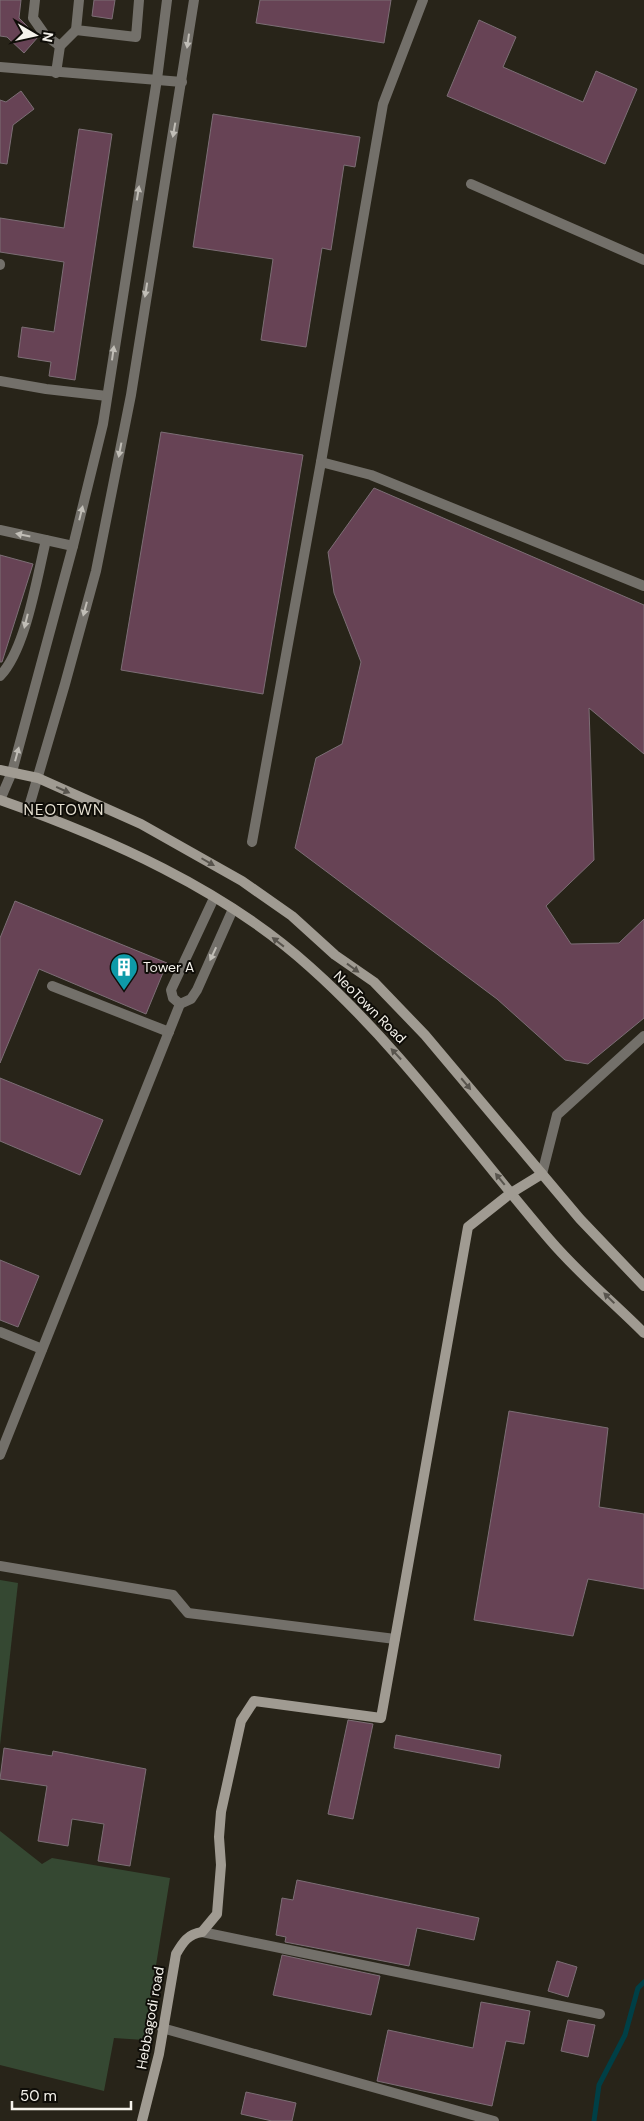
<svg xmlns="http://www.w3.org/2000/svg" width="644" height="2121" font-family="'DM Sans',sans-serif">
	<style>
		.green { fill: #354832 }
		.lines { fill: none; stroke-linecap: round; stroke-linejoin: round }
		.stream { stroke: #003f46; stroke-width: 5 }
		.building { fill: #674355; stroke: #7c6e75 }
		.street { stroke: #73706a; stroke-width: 10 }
		.secondary { stroke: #a09b92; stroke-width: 10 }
		.oneway { fill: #c1beb7 }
		.oneway2 { fill: #58544d }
		.labels { text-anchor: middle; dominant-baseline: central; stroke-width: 4; stroke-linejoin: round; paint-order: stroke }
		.poi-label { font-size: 14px; fill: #f5f2eb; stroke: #0f0d08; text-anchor: start }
		.street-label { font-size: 14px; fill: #f5f2eb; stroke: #0f0d08 }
		.neighbourhood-label { font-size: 15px; letter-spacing: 1px; fill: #e8e2d3; stroke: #0f0d08 }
	</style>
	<rect width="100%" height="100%" fill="#282419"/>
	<!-- green -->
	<g class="green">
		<path d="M0,1580L18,1583L0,1745Z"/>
		<path d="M0,1831L42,1864L52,1858L170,1878L144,2040L114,2038L104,2091L0,2065Z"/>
	</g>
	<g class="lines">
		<!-- stream -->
		<path class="stream" d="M594,2121L599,2085L625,2035L638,1988L644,1982"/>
	</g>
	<!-- building -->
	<g class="building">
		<path d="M0,0H21L19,18L38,37L24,53L7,37L0,36Z"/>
		<path d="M94,0H115L112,19L92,16Z"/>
		<path d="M260,0H391L384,43L256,23Z"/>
		<path d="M479,20L516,37L503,67L583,102L596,71L637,89L605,164L447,96Z"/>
		<path d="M21,91L34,109L13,125L7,164L0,163V100L6,102Z"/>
		<path d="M213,114L360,137L355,167L344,165L331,250L322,248L306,347L261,340L273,259L193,247Z"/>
		<path d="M79,129L112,134L75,380L49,376L51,362L18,357L22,327L54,332L64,262L0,252V218L64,228Z"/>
		<path d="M161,432L303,455L263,694L121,670Z"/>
		<path d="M374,488L644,605V754L589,708L594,860L546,906L571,944L619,943L644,919V1018L588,1064L565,1060L497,999L295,848L316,758L342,744L361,662L334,593L328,552Z"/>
		<path d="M0,555L33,564L2,662H0Z"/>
		<path d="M15,901L167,963L146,1014L39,969L0,1063V938Z"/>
		<path d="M0,1078L103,1120L80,1175L0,1141Z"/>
		<path d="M0,1260L39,1276L18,1327L0,1320Z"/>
		<path d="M509,1411L608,1428L599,1507L644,1514V1589L588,1579L573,1636L474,1620Z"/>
		<path d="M348,1720L373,1724L353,1819L328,1814Z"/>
		<path d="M396,1735L501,1755L499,1768L394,1748Z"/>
		<path d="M4,1748L52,1756L53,1751L146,1769L130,1866L98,1861L104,1824L72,1819L68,1846L38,1841L47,1786L0,1779Z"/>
		<path d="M297,1880L479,1918L474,1940L417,1928L409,1966L285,1942L286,1937L276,1935L282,1898L293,1900Z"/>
		<path d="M282,1955L380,1976L371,2015L273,1995Z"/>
		<path d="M557,1961L577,1967L568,1997L548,1991Z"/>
		<path d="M481,2002L530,2011L524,2044L506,2041L492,2106L377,2081L388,2030L473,2048Z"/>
		<path d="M568,2020L595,2025L588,2057L561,2051Z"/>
		<path d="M246,2092L296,2103L292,2121H272L241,2114Z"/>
	</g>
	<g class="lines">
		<!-- street -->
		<g class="street">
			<path d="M35,0L33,18L45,35L60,46"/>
			<path d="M79,0L76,30L136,37L139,0"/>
			<path d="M0,67L182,82"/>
			<path d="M56,73L60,46L76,30"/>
			<path d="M471,184L644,260"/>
			<path d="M0,264V265"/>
			<path d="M0,381L46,389L107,396"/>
			<path d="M321,462L371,475L644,586"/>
			<path d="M0,530L73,546"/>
			<path d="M0,676C26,649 37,577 46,540"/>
			<path d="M0,800L12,772L73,546L103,424L157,79L167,0"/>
			<path d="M28,810L65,684L96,571L131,395L194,0"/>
			<path d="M252,842L321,462L383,104L423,0"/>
			<path d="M214,898L171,990L173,998L180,1004L191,999L197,990L233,909"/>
			<path d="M52,986L169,1032"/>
			<path d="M542,1174L557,1115L644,1036"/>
			<path d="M0,1332L42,1349"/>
			<path d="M0,1455L180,1004"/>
			<path d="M0,1566L173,1595L188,1613L395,1639"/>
			<path d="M202,1932L600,2014"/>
			<path d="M162,2028L494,2121"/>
		</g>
		<!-- secondary -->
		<g class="secondary">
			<path d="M0,770L38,778L141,824L242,881L292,916L335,955L374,982L425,1035L580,1219L644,1286"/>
			<path d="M0,800C108,838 224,889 310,967C401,1048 471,1148 550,1240C578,1273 613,1302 644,1333"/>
			<path d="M142,2121L159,2054L176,1954C183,1942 188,1934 202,1932L217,1914L221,1865L219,1837L221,1812L241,1721L254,1701L381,1718L468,1227L511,1193L542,1174"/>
		</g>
	</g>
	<!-- one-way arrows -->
	<defs><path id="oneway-solid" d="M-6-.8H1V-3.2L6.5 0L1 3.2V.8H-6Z" transform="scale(1.25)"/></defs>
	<g class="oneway">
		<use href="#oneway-solid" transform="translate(188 41) rotate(98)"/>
		<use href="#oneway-solid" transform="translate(174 130) rotate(100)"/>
		<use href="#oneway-solid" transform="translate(138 193) rotate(-81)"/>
		<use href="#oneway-solid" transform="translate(146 290) rotate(99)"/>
		<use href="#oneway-solid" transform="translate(113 353) rotate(-82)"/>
		<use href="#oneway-solid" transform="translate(120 450) rotate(101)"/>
		<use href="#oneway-solid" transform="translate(81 513) rotate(-76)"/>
		<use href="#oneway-solid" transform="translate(23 535) rotate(-168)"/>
		<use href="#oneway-solid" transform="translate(85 609) rotate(105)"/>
		<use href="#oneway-solid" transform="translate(26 621) rotate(104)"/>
		<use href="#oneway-solid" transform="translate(17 754) rotate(-75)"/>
		<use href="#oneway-solid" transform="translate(213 954) rotate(115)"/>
	</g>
	<g class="oneway2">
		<use href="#oneway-solid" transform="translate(63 790) rotate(24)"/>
		<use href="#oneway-solid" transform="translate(208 862) rotate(30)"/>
		<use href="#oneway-solid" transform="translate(278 942) rotate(-142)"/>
		<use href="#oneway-solid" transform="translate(353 968) rotate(36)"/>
		<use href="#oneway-solid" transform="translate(396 1054) rotate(-133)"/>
		<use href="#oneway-solid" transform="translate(466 1084) rotate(50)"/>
		<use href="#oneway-solid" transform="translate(500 1179) rotate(-129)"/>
		<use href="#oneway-solid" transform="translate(609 1298) rotate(-136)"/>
	</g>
	<!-- icons -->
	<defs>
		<g id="building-pin" transform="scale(1.4375)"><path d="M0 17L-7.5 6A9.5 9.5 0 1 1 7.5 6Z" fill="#0f9aa8" stroke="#0f0d08"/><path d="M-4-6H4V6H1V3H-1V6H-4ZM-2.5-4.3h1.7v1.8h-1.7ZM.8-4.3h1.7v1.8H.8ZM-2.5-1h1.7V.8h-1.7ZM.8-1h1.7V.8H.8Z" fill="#fff"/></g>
	</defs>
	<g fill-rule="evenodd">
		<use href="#building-pin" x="124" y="967"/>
	</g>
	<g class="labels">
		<!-- poi labels -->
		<g class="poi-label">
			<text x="143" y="967">Tower A</text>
		</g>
		<!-- street labels -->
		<g class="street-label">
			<text transform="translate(370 1007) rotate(45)">NeoTown Road</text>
			<text transform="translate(150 2018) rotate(-80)">Hebbagodi road</text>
		</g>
		<!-- neighbourhood labels -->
		<g class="neighbourhood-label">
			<text x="64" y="810">NEOTOWN</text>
		</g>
	</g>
	<!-- north arrow -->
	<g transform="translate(35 35) rotate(99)" stroke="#0f0d08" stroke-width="4" paint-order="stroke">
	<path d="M0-4L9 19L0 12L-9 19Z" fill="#f5f2eb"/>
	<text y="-8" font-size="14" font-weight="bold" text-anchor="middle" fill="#f5f2eb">N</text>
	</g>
	<!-- scale -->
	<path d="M12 2101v8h119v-8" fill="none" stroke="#f5f2eb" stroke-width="2.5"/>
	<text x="20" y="2101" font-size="15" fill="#f5f2eb" stroke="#0f0d08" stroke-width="4" paint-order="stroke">50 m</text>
</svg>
